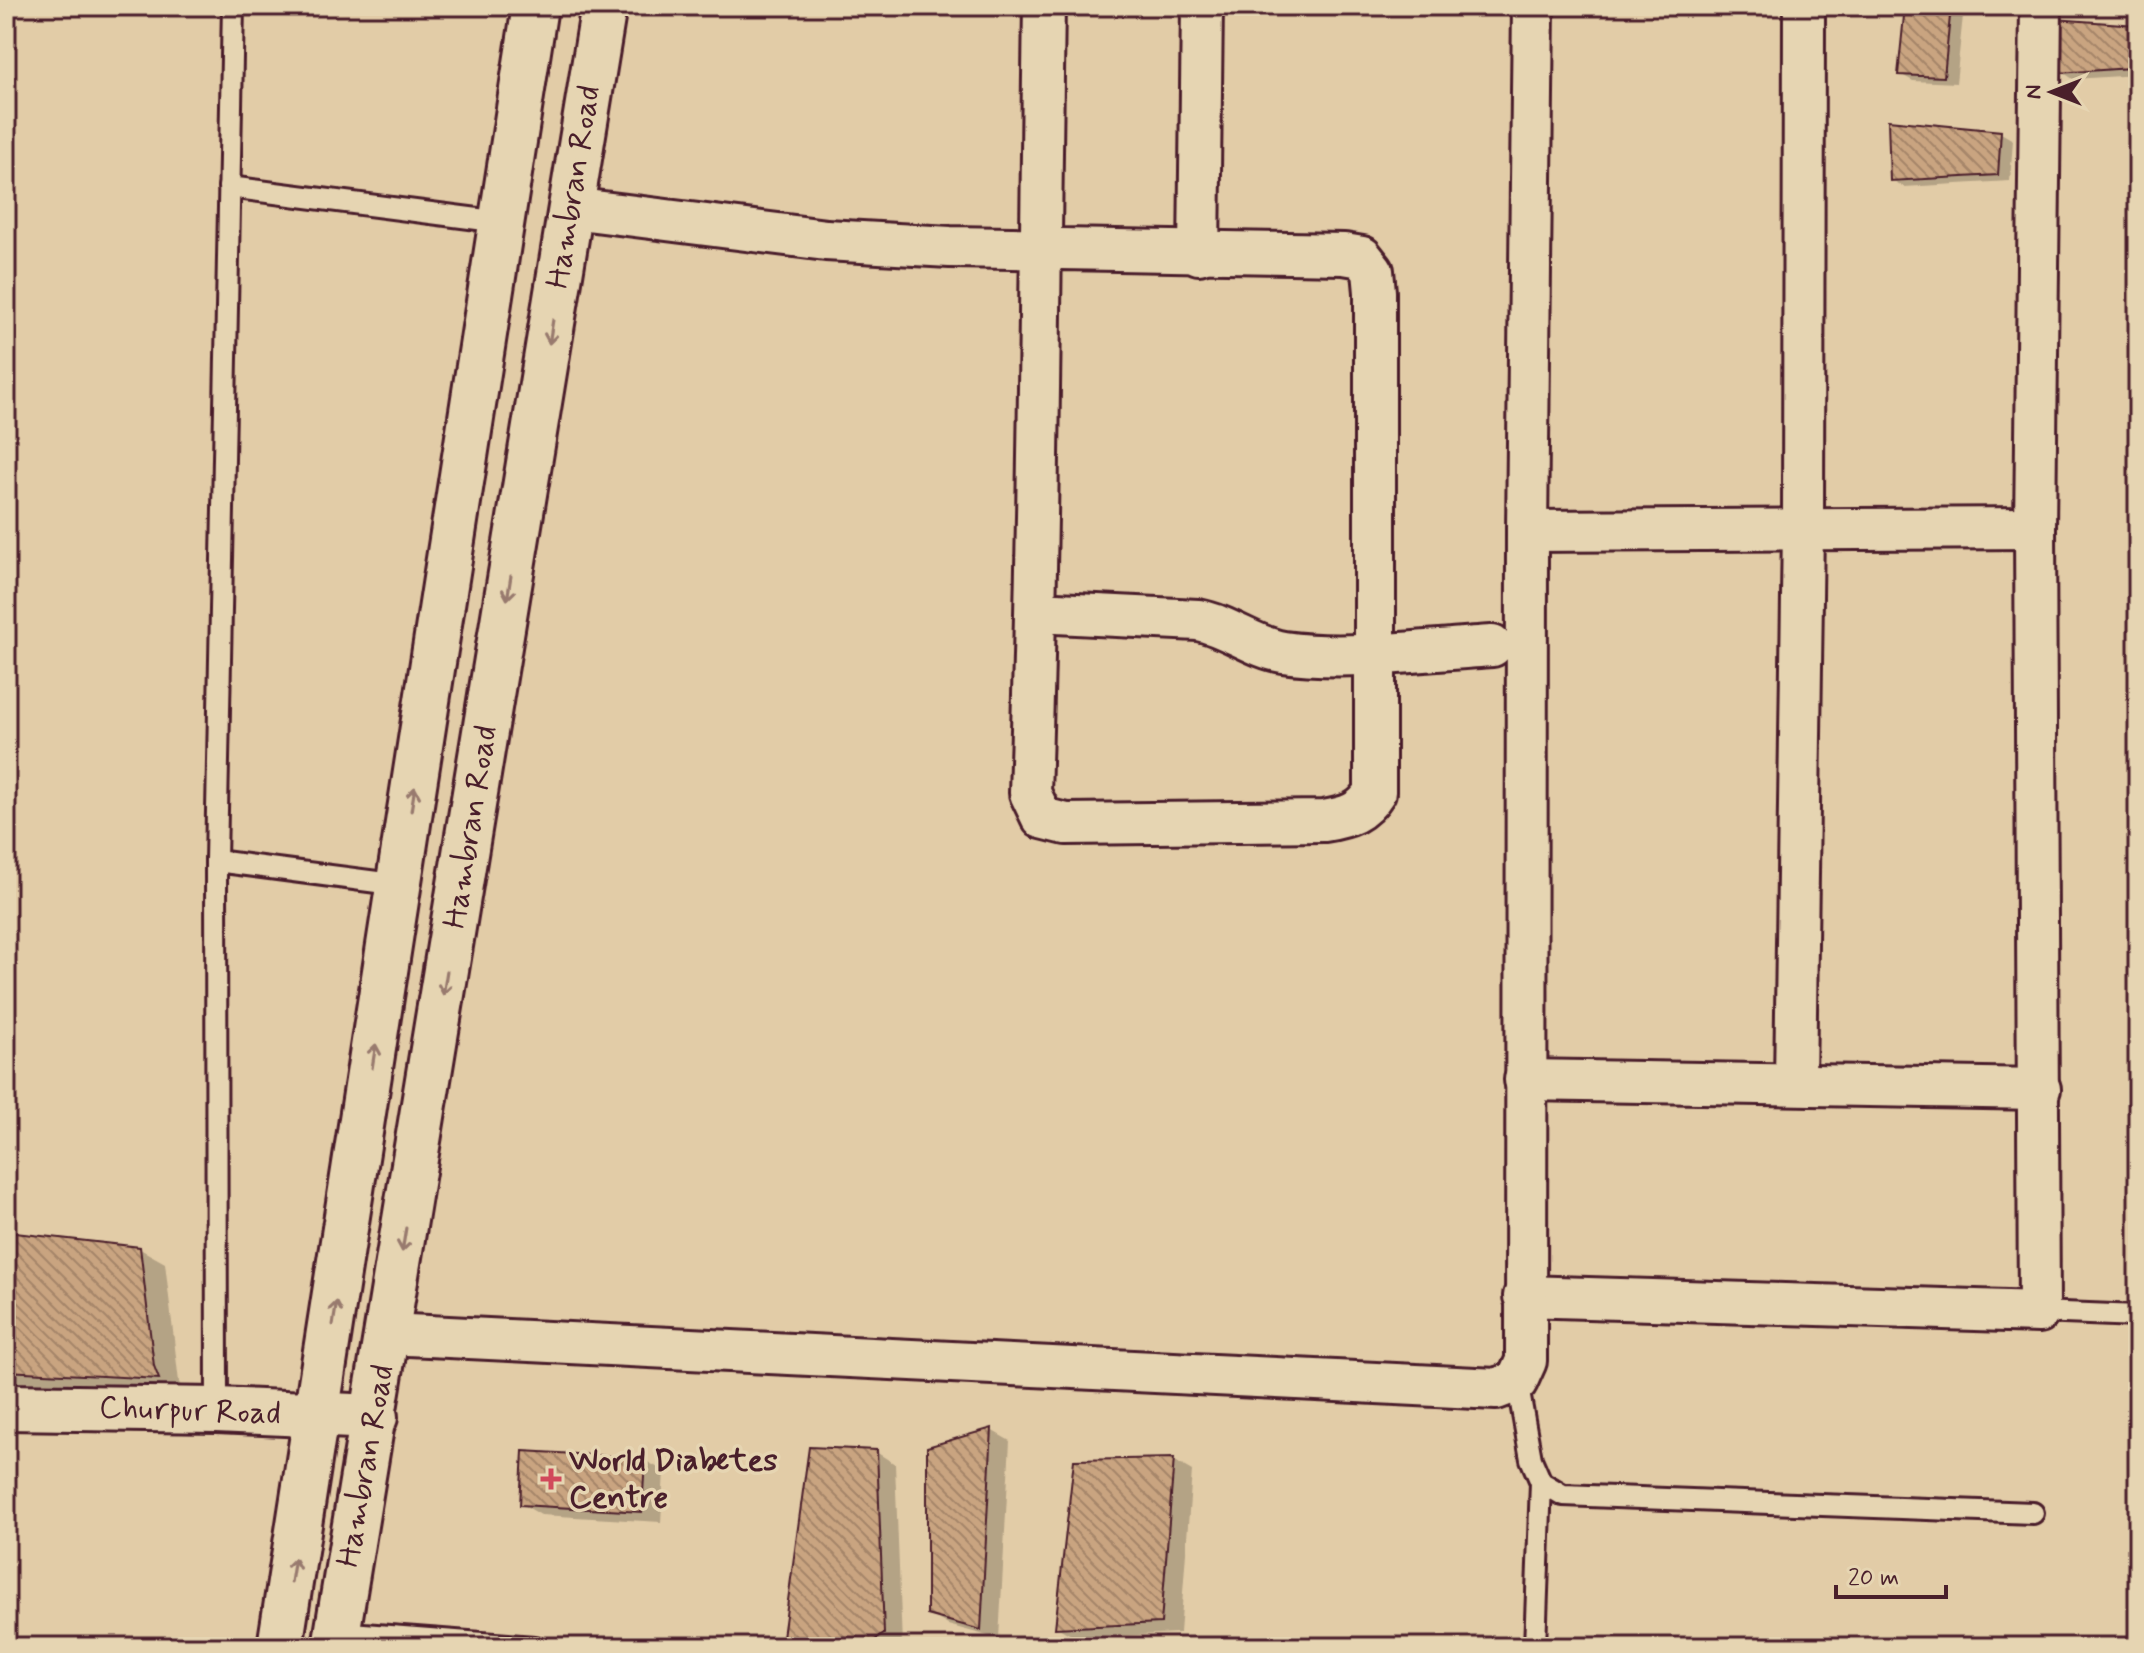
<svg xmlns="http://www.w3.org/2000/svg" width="2144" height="1653" font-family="Mynerve,sans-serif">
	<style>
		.shadow { fill: #0003 }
		.building { fill: url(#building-back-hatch); stroke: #4a1f2b; stroke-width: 2 }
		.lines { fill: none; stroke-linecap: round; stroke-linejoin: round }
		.service-casing { stroke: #4a1f2b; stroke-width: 26 }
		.minor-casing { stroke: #4a1f2b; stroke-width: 46 }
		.tertiary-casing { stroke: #4a1f2b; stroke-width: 50 }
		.secondary-casing { stroke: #4a1f2b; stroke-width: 50 }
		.service { stroke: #e6d5b2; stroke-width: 20 }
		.minor { stroke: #e6d5b2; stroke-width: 40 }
		.tertiary { stroke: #e6d5b2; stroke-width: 44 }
		.secondary { stroke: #e6d5b2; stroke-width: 44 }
		.oneway { stroke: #987a6e }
		.poi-dot { fill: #d1495b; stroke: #e6d5b2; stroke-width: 3 }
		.labels { text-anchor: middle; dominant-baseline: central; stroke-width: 7; stroke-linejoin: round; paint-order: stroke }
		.street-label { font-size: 32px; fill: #4a1f2b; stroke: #e6d5b2 }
		.poi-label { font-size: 32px; font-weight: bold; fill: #4a1f2b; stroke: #e6d5b2; text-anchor: start }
	</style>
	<defs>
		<pattern id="building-back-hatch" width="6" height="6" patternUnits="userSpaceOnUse" patternTransform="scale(2)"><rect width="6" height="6" fill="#c9a480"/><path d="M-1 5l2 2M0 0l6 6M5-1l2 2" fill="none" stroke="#a58569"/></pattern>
	</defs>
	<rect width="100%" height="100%" fill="#e2cca7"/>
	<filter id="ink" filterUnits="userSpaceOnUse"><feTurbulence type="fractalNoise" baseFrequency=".0125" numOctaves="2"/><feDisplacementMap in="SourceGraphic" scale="16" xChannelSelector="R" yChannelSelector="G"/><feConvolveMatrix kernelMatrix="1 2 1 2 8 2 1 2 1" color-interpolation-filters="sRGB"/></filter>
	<g filter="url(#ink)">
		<!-- shadow -->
		<g class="shadow">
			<path d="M1907,6H1964L1956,83L1913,81L1900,74Z"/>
			<path d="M2135,26L2138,75L2073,79L2061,71Z"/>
			<path d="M2001,133L2013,140L2010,181L1904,187L1892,180Z"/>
			<path d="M6,1234L140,1249L165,1263L179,1382L183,1392L6,1383Z"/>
			<path d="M991,1430L1010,1441L999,1639L948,1625L929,1614Z"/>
			<path d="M876,1452L895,1464L902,1645L804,1647L786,1636Z"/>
			<path d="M644,1460L664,1471L661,1522L541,1515L522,1504Z"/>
			<path d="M1173,1460L1192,1471L1180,1633L1076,1638L1057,1627Z"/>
		</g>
		<!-- building -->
		<g class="building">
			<path d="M1905,6H1951L1944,77L1898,75Z"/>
			<path d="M2054,19L2136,25L2130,68L2059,73Z"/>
			<path d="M1888,120L2001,131L1998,175L1890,181Z"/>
			<path d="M6,1232L140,1247L154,1366L159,1379L6,1371Z"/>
			<path d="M992,1428L981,1630L927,1615V1447Z"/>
			<path d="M809,1447L877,1450L884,1634L870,1643L783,1637Z"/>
			<path d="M523,1451L645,1458L642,1512L520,1505Z"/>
			<path d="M1174,1458L1161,1623L1055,1628L1074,1460Z"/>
		</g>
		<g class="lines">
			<!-- service casing -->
			<g class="service-casing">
				<g id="service">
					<path d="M229,187L501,222"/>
					<path d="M216,861L400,885"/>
					<path d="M2039,1312L2138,1316"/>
					<path d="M1517,1381L1531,1459L1541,1482L1563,1495L2033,1513"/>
					<path d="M217,1410L216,861L233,6"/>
					<path d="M337,1632L535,1647"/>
					<path d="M1535,1647L1541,1482"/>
				</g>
			</g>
			<!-- minor casing -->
			<g class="minor-casing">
				<g id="minor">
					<path d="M571,208L826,240L950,247L1344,254L1362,257L1373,271L1375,292V792C1362,813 1348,817 1324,821L1066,824L1042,818L1030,793C1039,531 1040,268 1044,6"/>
					<path d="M1199,254L1202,6"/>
					<path d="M1527,531L2035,528"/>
					<path d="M1036,612L1198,620C1229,626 1253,647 1283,652C1344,661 1429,650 1492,646"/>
					<path d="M1525,1080L2040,1089"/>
					<path d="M1795,1082L1803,528L1804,6"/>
					<path d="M1524,1296L2039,1312L2035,528L2041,6"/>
					<path d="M388,1334L1496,1389L1517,1381L1526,1361L1527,531L1533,6"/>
				</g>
			</g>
			<!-- tertiary casing -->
			<g class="tertiary-casing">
				<path id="tertiary" d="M6,1407L217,1410L375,1417"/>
			</g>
			<!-- secondary casing -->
			<g class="secondary-casing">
				<g id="secondary">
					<path d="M280,1647L535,6"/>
					<path d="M335,1647L604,6"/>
				</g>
			</g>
			<!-- service -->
			<use href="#service" class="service"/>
			<!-- minor -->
			<use href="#minor" class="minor"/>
			<!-- tertiary -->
			<use href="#tertiary" class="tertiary"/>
			<!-- secondary -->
			<use href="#secondary" class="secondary"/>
		</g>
		<!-- one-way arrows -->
		<defs><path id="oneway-shaft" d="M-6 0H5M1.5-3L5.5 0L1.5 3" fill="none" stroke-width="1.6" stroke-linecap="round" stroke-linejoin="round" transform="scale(2)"/></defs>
		<g class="oneway">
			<use href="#oneway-shaft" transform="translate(551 332) rotate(99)"/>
			<use href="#oneway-shaft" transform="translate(509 588) rotate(99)"/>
			<use href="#oneway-shaft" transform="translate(413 799) rotate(-81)"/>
			<use href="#oneway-shaft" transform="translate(445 983) rotate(99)"/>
			<use href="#oneway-shaft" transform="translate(374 1056) rotate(-81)"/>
			<use href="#oneway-shaft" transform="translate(404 1240) rotate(99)"/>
			<use href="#oneway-shaft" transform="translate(335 1313) rotate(-81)"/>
			<use href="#oneway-shaft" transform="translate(293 1570) rotate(-81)"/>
		</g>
	</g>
	<!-- markers -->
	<path class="poi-dot" d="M547 1467h8v8h8v8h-8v8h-8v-8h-8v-8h8z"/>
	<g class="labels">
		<!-- street labels -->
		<g class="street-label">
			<text transform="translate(574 187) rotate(-81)">Hambran Road</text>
			<text transform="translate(471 827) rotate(-81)">Hambran Road</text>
			<text transform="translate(190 1411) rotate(2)">Churpur Road</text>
			<text transform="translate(366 1466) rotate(-80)">Hambran Road</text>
		</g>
		<!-- poi labels -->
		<g class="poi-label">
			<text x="569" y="1461">World Diabetes<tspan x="569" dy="37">Centre</tspan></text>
		</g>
	</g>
	<!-- margin -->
	<rect width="2144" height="1653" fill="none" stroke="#e6d5b2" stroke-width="32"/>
	<rect x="16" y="16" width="2112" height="1621" fill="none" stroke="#4a1f2b" stroke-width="3" filter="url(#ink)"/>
	<!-- north arrow -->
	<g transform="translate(2052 92) rotate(270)" stroke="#e6d5b2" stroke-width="6" paint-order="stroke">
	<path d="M0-6L14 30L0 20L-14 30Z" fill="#4a1f2b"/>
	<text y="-12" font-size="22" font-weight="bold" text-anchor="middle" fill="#4a1f2b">N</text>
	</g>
	<!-- scale -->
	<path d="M1836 1585v12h110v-12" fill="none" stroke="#4a1f2b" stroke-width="4"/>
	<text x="1848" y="1585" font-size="24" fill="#4a1f2b" stroke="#e6d5b2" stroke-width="6" paint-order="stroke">20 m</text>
</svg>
